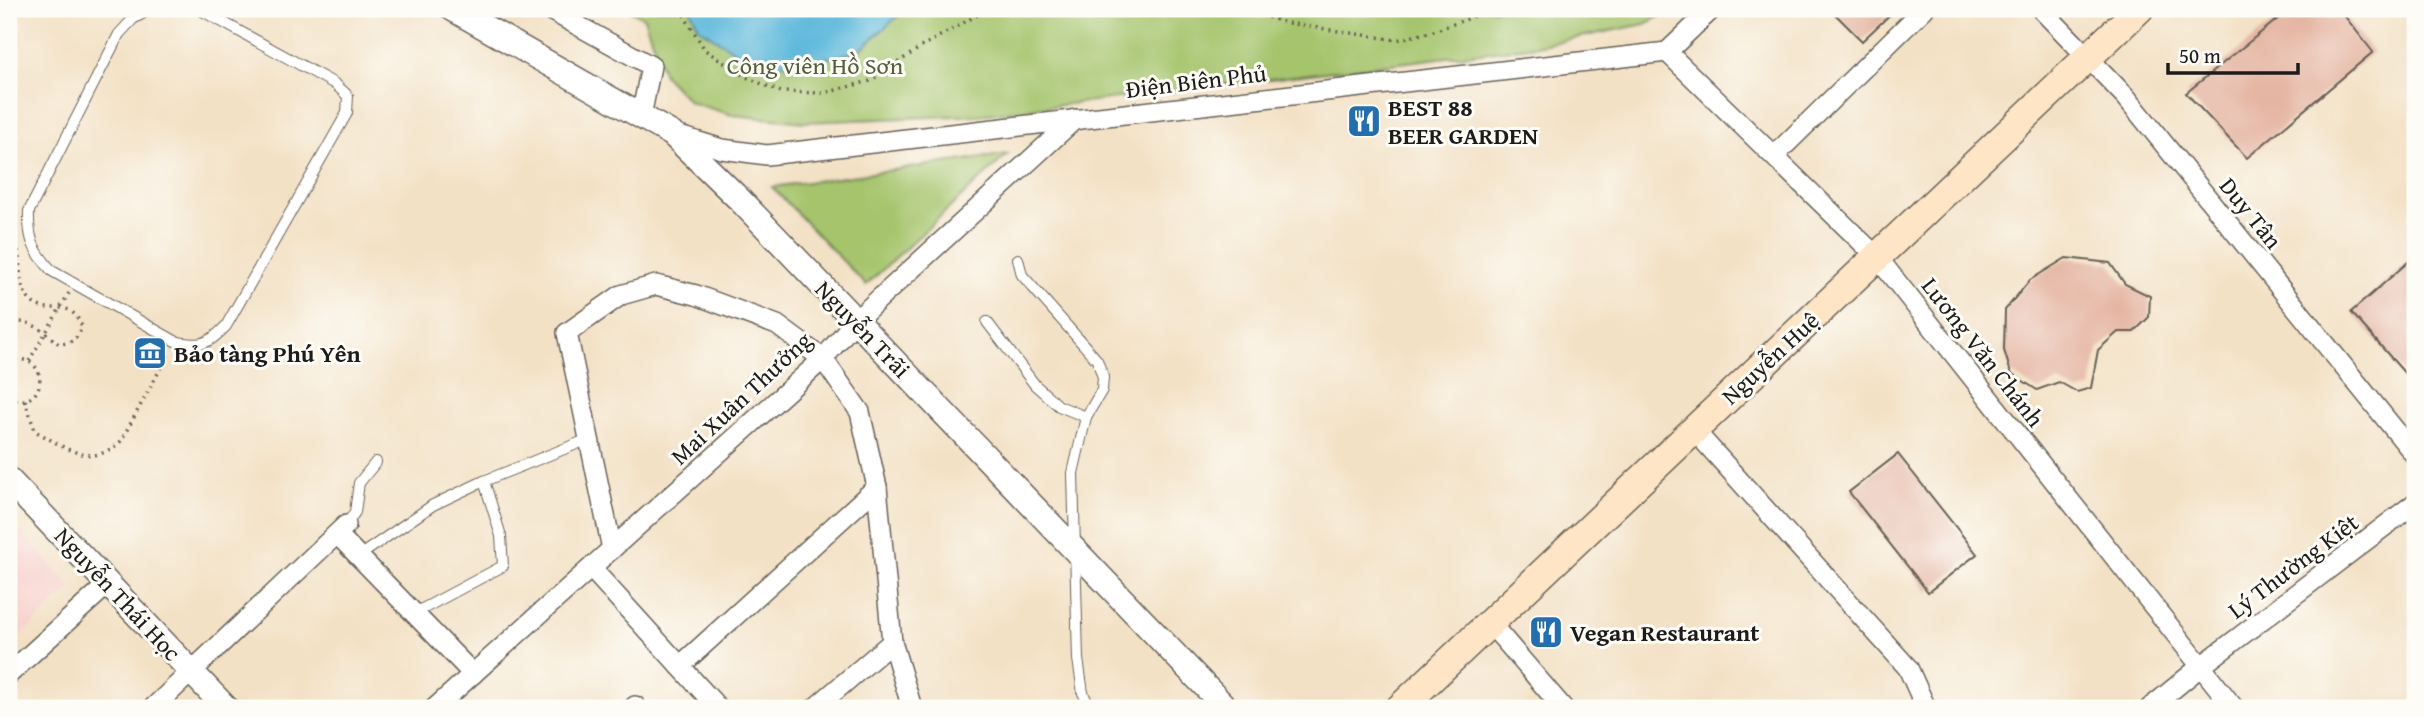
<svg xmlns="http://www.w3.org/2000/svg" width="2424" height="717" font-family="'Gentium Book Plus',serif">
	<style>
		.built { fill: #f7d0cc }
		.green { fill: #a5c46c; stroke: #607044; stroke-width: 2 }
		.water { fill: #5eb9dc; stroke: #3d6a7c; stroke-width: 2 }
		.building { fill: #e5b5a3 }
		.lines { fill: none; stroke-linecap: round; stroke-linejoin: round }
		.service-casing { stroke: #676157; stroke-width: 12 }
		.minor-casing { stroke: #676157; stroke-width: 22 }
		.tertiary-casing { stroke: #676157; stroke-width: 27 }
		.secondary-casing { stroke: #676157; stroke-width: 31 }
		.path { stroke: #676157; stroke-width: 3.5; stroke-dasharray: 2 5; stroke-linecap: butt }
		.service { stroke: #fff; stroke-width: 10 }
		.minor { stroke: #fff; stroke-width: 19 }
		.tertiary { stroke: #fff; stroke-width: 24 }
		.secondary { stroke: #fde5c5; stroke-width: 28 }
		.labels { text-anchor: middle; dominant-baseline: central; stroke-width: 6; stroke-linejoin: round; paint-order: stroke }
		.park-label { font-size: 24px; fill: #535f3c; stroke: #fdfcf7 }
		.street-label { font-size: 24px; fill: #1c1c1c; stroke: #fdfcf7 }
		.poi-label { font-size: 24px; font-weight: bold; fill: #1c1c1c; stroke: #fdfcf7; text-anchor: start }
	</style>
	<rect width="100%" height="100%" fill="#fdfcf7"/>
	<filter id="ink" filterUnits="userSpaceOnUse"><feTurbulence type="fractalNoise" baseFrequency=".0143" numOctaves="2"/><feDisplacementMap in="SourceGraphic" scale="14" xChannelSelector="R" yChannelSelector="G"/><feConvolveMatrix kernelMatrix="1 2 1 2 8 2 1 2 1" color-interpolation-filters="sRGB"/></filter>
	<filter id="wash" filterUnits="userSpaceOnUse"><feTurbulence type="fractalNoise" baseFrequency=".00686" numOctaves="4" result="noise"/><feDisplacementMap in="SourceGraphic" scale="28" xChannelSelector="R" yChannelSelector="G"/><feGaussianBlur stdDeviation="1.57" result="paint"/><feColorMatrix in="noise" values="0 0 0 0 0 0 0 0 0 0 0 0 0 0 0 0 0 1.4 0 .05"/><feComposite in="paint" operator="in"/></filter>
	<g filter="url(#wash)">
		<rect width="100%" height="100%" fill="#f3e1c5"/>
		<!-- built -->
		<path class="built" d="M9,518L72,587L9,647Z"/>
		<!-- green -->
		<g class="green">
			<path d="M628,9H1674L1645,24L1536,46L980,115L805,122L732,115L690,102L664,75L644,18Z"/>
			<path d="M1008,154L866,285L772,187Z"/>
		</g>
		<!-- water -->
		<path class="water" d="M690,9H906L859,51L794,66L741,55L699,28Z"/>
		<g id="blocks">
			<!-- building -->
			<g class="building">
				<path d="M1830,9H1896L1862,41Z"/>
				<path d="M2290,9H2339L2373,52L2247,158L2186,93Z"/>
				<path d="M2415,256V385L2351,312Z"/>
				<path d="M2066,258L2110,263L2125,284L2150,296L2149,317L2134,332H2118L2098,350L2091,388L2077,392L2059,382L2037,390L2011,373L2004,350L2005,310L2030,280Z"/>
				<path d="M1898,454L1977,554L1928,592L1849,492Z"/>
			</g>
		</g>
	</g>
	<g filter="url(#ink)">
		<use href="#blocks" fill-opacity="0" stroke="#676157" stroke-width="2"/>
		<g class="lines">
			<!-- service casing -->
			<g class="service-casing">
				<g id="service">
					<path d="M151,9L133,19L119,34L29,211C28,239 33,250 52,271L175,341C201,347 208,345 226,326L347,113L348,96L335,84L199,9"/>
					<path d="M1018,259L1022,275L1097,360L1103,377L1102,390L1086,417L1073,473L1078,659L1083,693L1090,708"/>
					<path d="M987,322L1035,385L1059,406L1086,417"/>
					<path d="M484,481L589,439"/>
					<path d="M346,525L355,512L359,483L376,462"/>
					<path d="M359,556L433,505L484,481L501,536L503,566L415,613"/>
				</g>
			</g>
			<!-- minor casing -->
			<g class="minor-casing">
				<g id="minor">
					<path d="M548,9L651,66L641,117"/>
					<path d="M2041,9L2126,97L2415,455"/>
					<path d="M1667,52L1877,257L2234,708"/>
					<path d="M673,134L722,149L767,155L1667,52L1712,9"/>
					<path d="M1774,156L1924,9"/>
					<path d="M1694,430L1908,668L1926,708"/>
					<path d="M338,535L473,674"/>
					<path d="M612,549L567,333L621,295L656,285L696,295L777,325L823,359L860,412L877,487L892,642L815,708"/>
					<path d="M591,568L718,708"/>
					<path d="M1490,623L1563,708"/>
					<path d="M892,642L912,708"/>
					<path d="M680,666L877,487"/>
					<path d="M9,674L109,583"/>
					<path d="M635,706L636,708"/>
					<path d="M153,708L346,525"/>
					<path d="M435,708L823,359L855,321L1075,119"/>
					<path d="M2150,708L2200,667L2415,503"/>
				</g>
			</g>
			<!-- tertiary casing -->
			<g class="tertiary-casing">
				<g id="tertiary">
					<path d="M453,9L672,134L739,199L1226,708"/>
					<path d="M9,480L226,708"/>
				</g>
			</g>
			<!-- secondary casing -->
			<g class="secondary-casing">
				<path id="secondary" d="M1400,708L2139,9"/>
			</g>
			<!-- path -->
			<g class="path">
				<path d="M680,9L705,50L746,77L781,92L825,93L870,81L924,45L988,9"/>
				<path d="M1241,9L1287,23L1396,40L1431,32L1470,18L1488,9"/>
				<path d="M9,240L18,249C20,263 19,286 28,298C47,321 68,292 82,327C77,339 73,343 59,344C45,333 28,315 9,325"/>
				<path d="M9,361C51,349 49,413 9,398"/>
				<path d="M29,361L69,293"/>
				<path d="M25,400L35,431C65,447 91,470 121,441L169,353"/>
			</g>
			<!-- service -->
			<use href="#service" class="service"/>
			<!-- minor -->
			<use href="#minor" class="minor"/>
			<!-- tertiary -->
			<use href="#tertiary" class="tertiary"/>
			<!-- secondary -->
			<use href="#secondary" class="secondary"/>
		</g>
	</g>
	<!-- icons -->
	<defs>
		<g id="restaurant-square" transform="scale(1.75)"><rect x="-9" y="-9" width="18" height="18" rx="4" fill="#1f6fb2" stroke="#fdfcf7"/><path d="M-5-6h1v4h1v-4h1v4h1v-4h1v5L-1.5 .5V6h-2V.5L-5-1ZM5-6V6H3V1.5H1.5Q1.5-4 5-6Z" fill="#fff"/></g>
		<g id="museum-square" transform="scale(1.75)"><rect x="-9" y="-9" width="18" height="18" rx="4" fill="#1f6fb2" stroke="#fdfcf7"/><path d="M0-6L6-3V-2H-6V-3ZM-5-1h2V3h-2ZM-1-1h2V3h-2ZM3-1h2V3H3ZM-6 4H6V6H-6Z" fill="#fff"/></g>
	</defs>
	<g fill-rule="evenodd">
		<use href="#restaurant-square" x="1364" y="121"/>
		<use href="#museum-square" x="150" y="353"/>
		<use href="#restaurant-square" x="1546" y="632"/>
	</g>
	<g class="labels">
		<!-- park labels -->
		<g class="park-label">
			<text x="815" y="65">Công viên Hồ Sơn</text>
		</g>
		<!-- street labels -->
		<g class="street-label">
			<text transform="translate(1196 81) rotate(-7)">Điện Biên Phủ</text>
			<text transform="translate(2251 213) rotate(51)">Duy Tân</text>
			<text transform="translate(863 329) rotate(46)">Nguyễn Trãi</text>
			<text transform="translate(1983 352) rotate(52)">Lương Văn Chánh</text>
			<text transform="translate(1770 358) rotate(-43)">Nguyễn Huệ</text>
			<text transform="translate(741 398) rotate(-43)">Mai Xuân Thưởng</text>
			<text transform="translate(2293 566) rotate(-37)">Lý Thường Kiệt</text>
			<text transform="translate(118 594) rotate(47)">Nguyễn Thái Học</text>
		</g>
		<!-- poi labels -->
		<g class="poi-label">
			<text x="1388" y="107">BEST 88<tspan x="1388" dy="28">BEER GARDEN</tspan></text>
			<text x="174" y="353">Bảo tàng Phú Yên</text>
			<text x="1570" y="632">Vegan Restaurant</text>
		</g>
	</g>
	<!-- margin -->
	<rect width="2424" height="717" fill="none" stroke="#fdfcf7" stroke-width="35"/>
	<!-- scale -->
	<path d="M2168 63v10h130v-10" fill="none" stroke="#1c1c1c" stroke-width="3.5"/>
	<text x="2179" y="63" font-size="21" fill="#1c1c1c" stroke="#fdfcf7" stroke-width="5" paint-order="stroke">50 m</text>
</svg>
